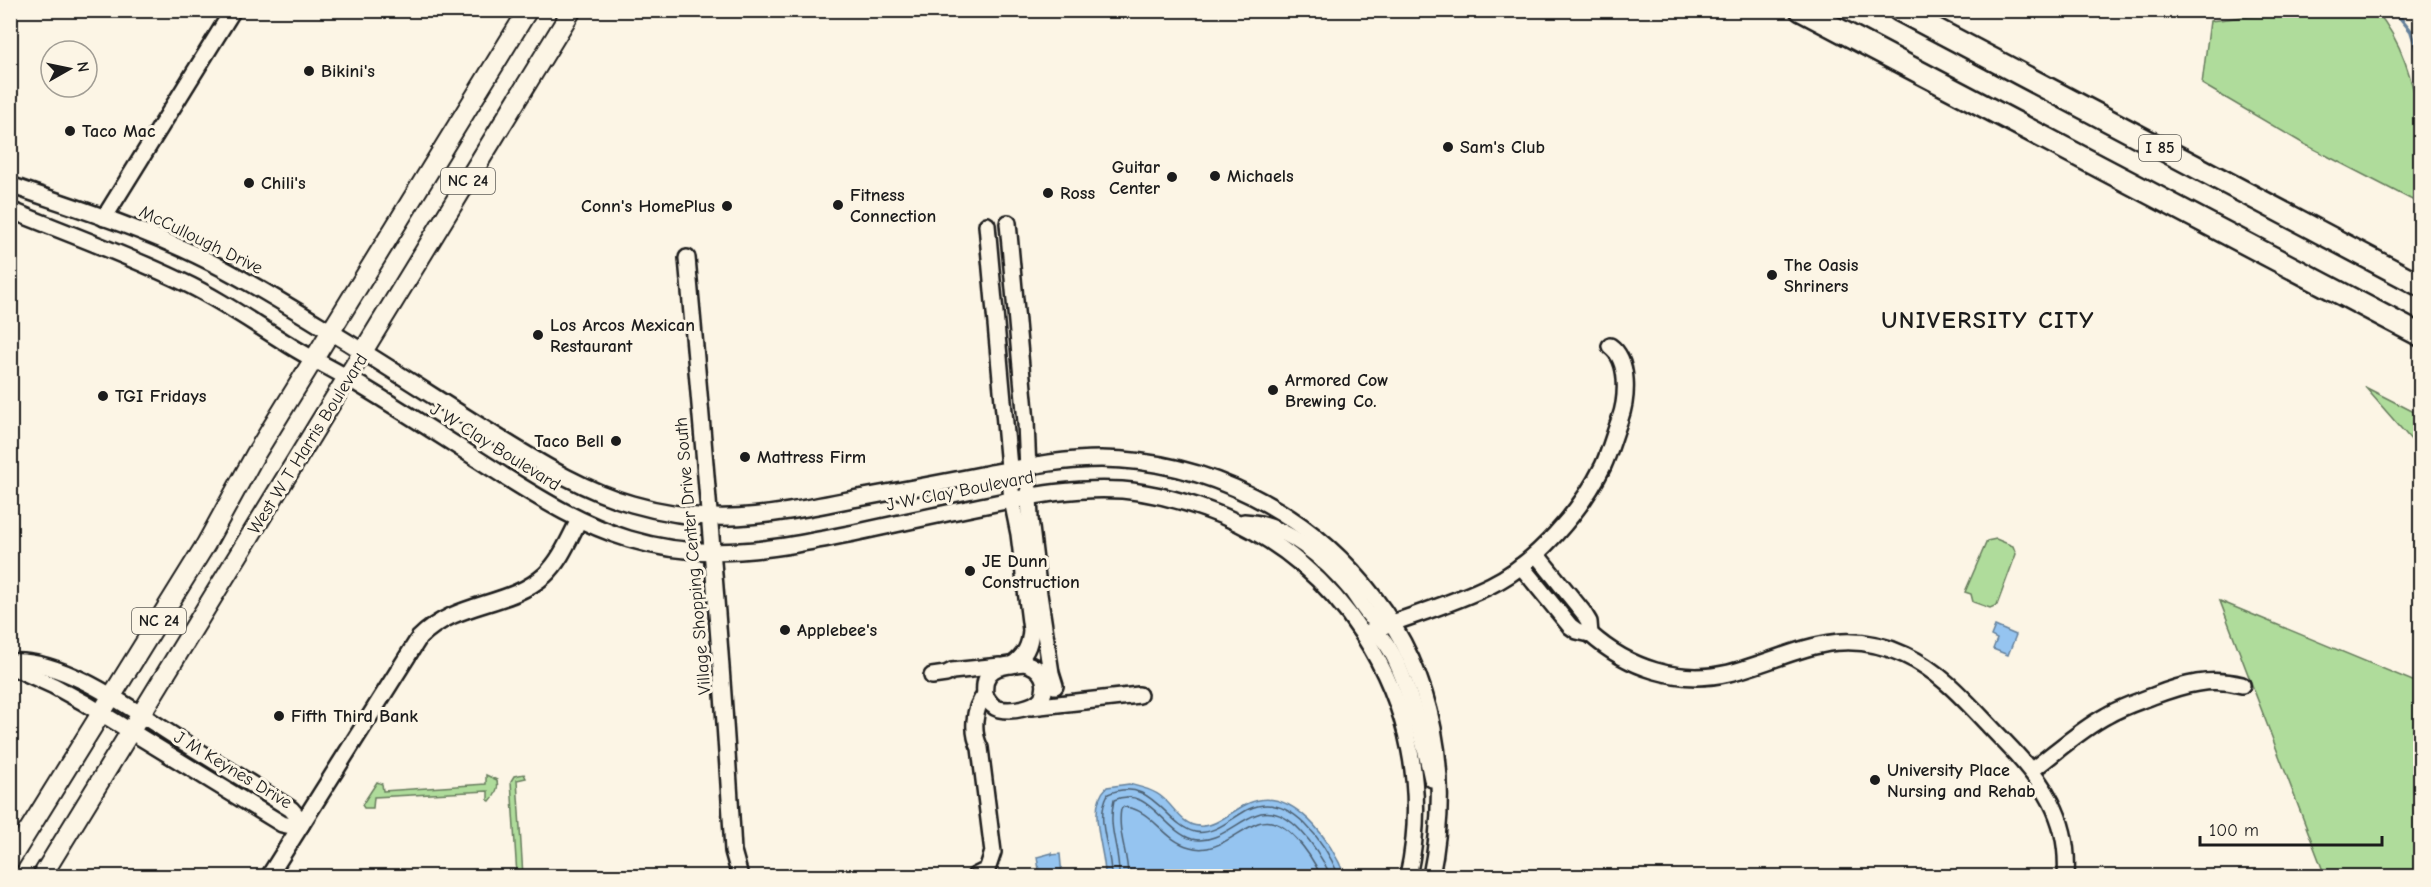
<svg xmlns="http://www.w3.org/2000/svg" width="2431" height="887" font-family="'Comic Neue',sans-serif">
	<style>
		.green { fill: #afdc9b; stroke: #667c5c; stroke-width: 1.5 }
		.water { fill: #95c4f0; stroke: #65819b; stroke-width: 1.5 }
		.lines { fill: none; stroke-linecap: round; stroke-linejoin: round }
		.shore { stroke: #4c5f71; stroke-width: 1.5 }
		.stream { stroke: #65819b; stroke-width: 4 }
		.minor-casing { stroke: #1c1c1c; stroke-width: 20 }
		.major-casing { stroke: #1c1c1c; stroke-width: 22 }
		.highway-casing { stroke: #1c1c1c; stroke-width: 26 }
		.minor { stroke: #fcf5e5; stroke-width: 15 }
		.major { stroke: #fcf5e5; stroke-width: 18 }
		.highway { stroke: #fcf5e5; stroke-width: 21 }
		.poi-dot { fill: #1c1c1c; stroke: #fcf5e5; stroke-width: 2 }
		.labels { text-anchor: middle; dominant-baseline: central; stroke-width: 6; stroke-linejoin: round; paint-order: stroke }
		.shield { fill: #fcf5e5; stroke: #5f5d58; stroke-width: 1.5 }
		.shield-label { font-size: 16px; font-weight: bold; fill: #1c1c1c }
		.poi-label { font-size: 18px; font-weight: bold; fill: #1c1c1c; stroke: #fcf5e5; text-anchor: start }
		.street-label { font-size: 18px; fill: #1c1c1c; stroke: #fcf5e5 }
		.district-label { font-size: 24px; font-weight: bold; letter-spacing: 1.5px; fill: #1c1c1c; stroke: #fcf5e5 }
	</style>
	<rect width="100%" height="100%" fill="#fcf5e5"/>
	<filter id="ink" filterUnits="userSpaceOnUse"><feTurbulence type="fractalNoise" baseFrequency=".0167" numOctaves="2"/><feDisplacementMap in="SourceGraphic" scale="12" xChannelSelector="R" yChannelSelector="G"/><feConvolveMatrix kernelMatrix="1 2 1 2 8 2 1 2 1" color-interpolation-filters="sRGB"/></filter>
	<g filter="url(#ink)">
		<!-- green -->
		<g class="green">
			<path d="M2294,11H2376C2402,40 2413,82 2420,121C2424,146 2421,179 2420,204L2304,144L2202,84L2210,21Z"/>
			<path d="M2365,387L2420,415V450Z"/>
			<path d="M1996,539L2013,546L2016,554L1997,605L1990,608L1973,602L1971,594L1965,592L1987,541Z"/>
			<path d="M2220,601L2420,684V876H2325Z"/>
			<path d="M524,774L526,778L517,780L523,876H517L511,781L514,776Z"/>
			<path d="M486,775L497,780C499,788 496,795 490,801L488,800V791L374,797L373,808H364L362,805L377,782L382,784L383,791L486,784Z"/>
		</g>
		<!-- water -->
		<g class="water">
			<path d="M1995,626L2016,635L2008,655L1993,649L1997,639L1991,636Z"/>
			<path d="M1129,784C1141,787 1154,790 1163,798C1175,808 1182,825 1199,826C1216,828 1234,809 1249,803C1293,784 1332,842 1345,876H1105C1106,851 1085,808 1107,787Z"/>
			<path d="M1052,853V855L1060,854L1062,876H1040L1037,857Z"/>
		</g>
		<g class="lines">
			<!-- shore -->
			<g class="shore">
				<path d="M1111,876C1112,849 1094,820 1108,794C1152,775 1165,825 1195,832C1214,836 1234,816 1249,809C1291,790 1326,845 1339,876"/>
				<path d="M1119,876C1120,848 1107,830 1114,800C1148,785 1164,831 1192,839C1215,845 1235,823 1255,815C1289,801 1319,852 1331,876"/>
				<path d="M1128,876C1128,853 1117,832 1121,809L1124,807C1153,809 1162,840 1190,847C1216,855 1235,832 1258,823C1285,813 1312,857 1321,876"/>
			</g>
			<!-- stream -->
			<path class="stream" d="M2394,10L2411,31L2420,60"/>
			<!-- minor casing -->
			<g class="minor-casing">
				<g id="minor">
					<path d="M10,185C73,207 136,226 196,255C244,278 290,307 336,335C387,366 437,399 488,431C534,459 579,489 632,504C714,528 772,515 853,499C897,491 942,483 986,474C1024,467 1062,459 1101,459C1207,460 1309,512 1373,596C1436,677 1451,777 1431,876"/>
					<path d="M10,210C67,233 125,254 181,281C218,298 252,322 286,343C306,356 327,366 348,378C401,409 452,443 504,476C544,501 583,525 629,539C708,563 775,549 854,533C900,523 946,513 991,504C1035,495 1077,487 1122,490C1157,493 1191,503 1223,516C1280,540 1329,582 1362,633C1409,705 1427,792 1408,876"/>
					<path d="M104,218L233,10"/>
					<path d="M1008,223L1026,422L1030,519L1039,594L1051,673L1055,686"/>
					<path d="M987,225L1012,500L1019,534L1031,630C1030,646 1025,656 1012,665"/>
					<path d="M687,258C705,456 722,653 733,851L740,876"/>
					<path d="M1244,522C1286,523 1326,560 1352,591C1358,599 1364,609 1371,617L1379,621L1392,622"/>
					<path d="M1521,566L1570,626L1577,631L1590,634L1589,622L1583,612L1536,554"/>
					<path d="M1363,634C1405,617 1451,605 1491,585C1536,563 1581,511 1603,466C1610,451 1614,435 1620,419C1627,399 1630,360 1610,346"/>
					<path d="M1363,634L1378,635C1401,650 1426,750 1432,779"/>
					<path d="M1590,634C1628,668 1679,685 1729,673C1793,657 1836,623 1905,655C1945,673 1974,711 2004,741C2043,781 2070,818 2066,876"/>
					<path d="M10,662C64,657 138,714 182,741C219,764 255,786 291,809L297,816L301,825"/>
					<path d="M1024,663C1042,667 1049,682 1042,698C1034,708 1012,712 999,709C992,707 988,701 985,695C982,666 1001,666 1024,663Z"/>
					<path d="M10,666L54,686L83,702L282,824L291,826L301,825"/>
					<path d="M932,676L946,674L952,671L1000,666"/>
					<path d="M1031,707L1139,695"/>
					<path d="M2032,770C2056,752 2080,730 2106,716C2121,707 2137,702 2153,696C2184,684 2210,677 2242,685"/>
					<path d="M269,876L419,638C457,600 508,608 545,575C561,560 569,539 579,520"/>
					<path d="M975,876L987,870L993,852L980,748C972,733 973,709 985,695"/>
				</g>
			</g>
			<!-- major casing -->
			<g class="major-casing">
				<g id="major">
					<path d="M10,860L206,544L255,455L528,10"/>
					<path d="M42,876L572,10"/>
				</g>
			</g>
			<!-- highway casing -->
			<g class="highway-casing">
				<g id="highway">
					<path d="M1801,10L2420,335"/>
					<path d="M1899,10L2420,285"/>
				</g>
			</g>
			<!-- minor -->
			<use href="#minor" class="minor"/>
			<!-- major -->
			<use href="#major" class="major"/>
			<!-- highway -->
			<use href="#highway" class="highway"/>
		</g>
	</g>
	<!-- markers -->
	<g class="poi-dot">
		<circle cx="309" cy="71" r="6"/>
		<circle cx="70" cy="131" r="6"/>
		<circle cx="1448" cy="147" r="6"/>
		<circle cx="1215" cy="176" r="6"/>
		<circle cx="1172" cy="177" r="6"/>
		<circle cx="249" cy="183" r="6"/>
		<circle cx="1048" cy="193" r="6"/>
		<circle cx="838" cy="205" r="6"/>
		<circle cx="727" cy="206" r="6"/>
		<circle cx="1772" cy="275" r="6"/>
		<circle cx="538" cy="335" r="6"/>
		<circle cx="1273" cy="390" r="6"/>
		<circle cx="103" cy="396" r="6"/>
		<circle cx="616" cy="441" r="6"/>
		<circle cx="745" cy="457" r="6"/>
		<circle cx="970" cy="571" r="6"/>
		<circle cx="785" cy="630" r="6"/>
		<circle cx="279" cy="716" r="6"/>
		<circle cx="1875" cy="780" r="6"/>
	</g>
	<g class="labels">
		<!-- shield labels -->
		<g class="shield">
			<rect x="2139" y="135" width="42" height="26" rx="4.5"/>
			<rect x="441" y="168" width="54" height="26" rx="4.5"/>
			<rect x="132" y="608" width="54" height="26" rx="4.5"/>
		</g>
		<g class="shield-label">
			<text x="2160" y="148">I 85</text>
			<text x="468" y="181">NC 24</text>
			<text x="159" y="621">NC 24</text>
		</g>
		<!-- poi labels -->
		<g class="poi-label">
			<text x="321" y="71">Bikini's</text>
			<text x="82" y="131">Taco Mac</text>
			<text x="1460" y="147">Sam's Club</text>
			<text x="1160" y="167" text-anchor="end">Guitar<tspan x="1160" dy="21">Center</tspan></text>
			<text x="1227" y="176">Michaels</text>
			<text x="261" y="183">Chili's</text>
			<text x="1060" y="193">Ross</text>
			<text x="850" y="195">Fitness<tspan x="850" dy="21">Connection</tspan></text>
			<text x="715" y="206" text-anchor="end">Conn's HomePlus</text>
			<text x="1784" y="265">The Oasis<tspan x="1784" dy="21">Shriners</tspan></text>
			<text x="550" y="325">Los Arcos Mexican<tspan x="550" dy="21">Restaurant</tspan></text>
			<text x="1285" y="380">Armored Cow<tspan x="1285" dy="21">Brewing Co.</tspan></text>
			<text x="115" y="396">TGI Fridays</text>
			<text x="604" y="441" text-anchor="end">Taco Bell</text>
			<text x="757" y="457">Mattress Firm</text>
			<text x="982" y="561">JE Dunn<tspan x="982" dy="21">Construction</tspan></text>
			<text x="797" y="630">Applebee's</text>
			<text x="291" y="716">Fifth Third Bank</text>
			<text x="1887" y="770">University Place<tspan x="1887" dy="21">Nursing and Rehab</tspan></text>
		</g>
		<!-- street labels -->
		<g class="street-label">
			<text transform="translate(201 240) rotate(26)">McCullough Drive</text>
			<text transform="translate(308 444) rotate(-58)">West W T Harris Boulevard</text>
			<text transform="translate(495 447) rotate(32)">J W Clay Boulevard</text>
			<text transform="translate(960 491) rotate(-11)">J W Clay Boulevard</text>
			<text transform="translate(693 556) rotate(-95)">Village Shopping Center Drive South</text>
			<text transform="translate(233 770) rotate(31)">J M Keynes Drive</text>
		</g>
		<!-- district labels -->
		<g class="district-label">
			<text x="1988" y="320">UNIVERSITY CITY</text>
		</g>
	</g>
	<!-- margin -->
	<rect width="2431" height="887" fill="none" stroke="#fcf5e5" stroke-width="36"/>
	<rect x="18" y="18" width="2395" height="851" fill="none" stroke="#1c1c1c" stroke-width="2" filter="url(#ink)"/>
	<!-- north arrow -->
	<g transform="translate(69 69) rotate(81)"><circle r="28" fill="#fcf5e5" stroke="#a29e95" stroke-width="1.5"/>
	<path d="M0-4.5L10 22L0 15L-10 22Z" fill="#1c1c1c"/>
	<text y="-9" font-size="16" font-weight="bold" text-anchor="middle" fill="#1c1c1c">N</text>
	</g>
	<!-- scale -->
	<path d="M2200 836v9h182v-9" fill="none" stroke="#1c1c1c" stroke-width="3"/>
	<text x="2209" y="836" font-size="18" fill="#1c1c1c" stroke="#fcf5e5" stroke-width="4.5" paint-order="stroke">100 m</text>
</svg>
